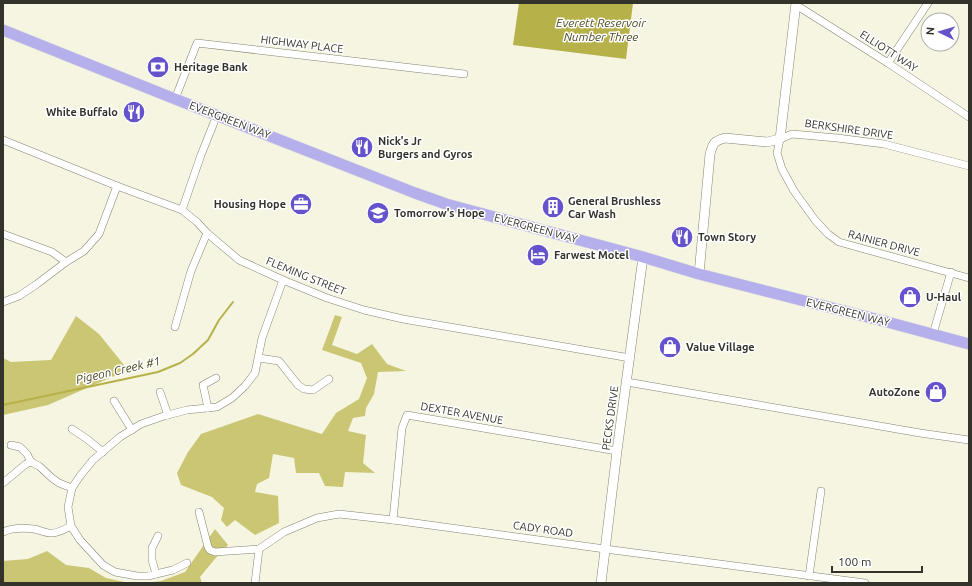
<svg xmlns="http://www.w3.org/2000/svg" width="972" height="586" font-family="Ubuntu,sans-serif">
	<style>
		.green { fill: #cbc673 }
		.water { fill: #b7b14a }
		.lines { fill: none; stroke-linecap: round; stroke-linejoin: round }
		.stream { stroke: #b7b14a; stroke-width: 2 }
		.minor-casing { stroke: #848472; stroke-width: 8 }
		.tertiary-casing { stroke: #848472; stroke-width: 10 }
		.primary-casing { stroke: #dededd; stroke-width: 12 }
		.minor { stroke: #fff; stroke-width: 7 }
		.tertiary { stroke: #fff; stroke-width: 9 }
		.primary { stroke: #b5b0eb; stroke-width: 11 }
		.labels { text-anchor: middle; dominant-baseline: central; stroke-width: 3; stroke-linejoin: round; paint-order: stroke }
		.street-label { font-size: 11px; fill: #33322b; stroke: #fff }
		.poi-label { font-size: 11px; font-weight: bold; fill: #33322b; stroke: #fff; text-anchor: start }
		.water-label { font-size: 12px; font-style: italic; fill: #4c491f; stroke: #fff }
	</style>
	<rect width="100%" height="100%" fill="#f5f5e1"/>
	<!-- green -->
	<g class="green">
		<path d="M335,315L342,317L332,345L357,354L372,344L387,364L406,371L378,372L374,394L366,408L365,416L353,418L348,431L366,435L363,463L375,473L345,472L343,487L325,486L319,473H296L294,458L273,454L269,478L257,484L255,492L278,496L279,523L255,535L235,520L227,527L221,520L224,508L212,497L181,485L177,473L188,452L201,434L258,414L322,434L336,413L359,399L367,378L361,363L322,350Z"/>
		<path d="M76,316L99,334L128,370L48,405L3,415V358L11,362L51,360Z"/>
		<path d="M215,529L228,545L214,560L200,577L202,583H145L161,581L185,572Z"/>
		<path d="M47,551L66,565L89,568L106,578L129,583H3V561L28,559Z"/>
	</g>
	<!-- water -->
	<path class="water" d="M519,3H633L626,59L513,45Z"/>
	<g class="lines">
		<!-- stream -->
		<path class="stream" d="M3,405L158,372L180,363L193,354L208,340L219,320L233,302"/>
		<!-- minor casing -->
		<g class="minor-casing">
			<g id="minor">
				<path d="M796,5L888,63L969,117"/>
				<path d="M888,63L928,3"/>
				<path d="M175,99L197,43L464,74"/>
				<path d="M3,140L117,186L182,210L197,222L207,233L239,260L283,280L327,298L364,310L403,319L630,358"/>
				<path d="M969,166L884,144L837,138L792,134L780,139L777,153L782,169L794,191L815,220L828,234L839,242L969,278"/>
				<path d="M182,210L201,155L217,115"/>
				<path d="M3,234L52,252L66,262"/>
				<path d="M3,302L19,296L37,284L66,262L84,251L99,234L117,186"/>
				<path d="M175,327L191,271L207,233"/>
				<path d="M933,334L951,272"/>
				<path d="M259,358L279,361L298,385L304,389L313,390L329,379"/>
				<path d="M627,382L920,433L969,440"/>
				<path d="M160,392L168,415"/>
				<path d="M114,401L132,430"/>
				<path d="M208,408L203,385L216,378"/>
				<path d="M72,429L87,439L103,452"/>
				<path d="M11,445L20,447L27,454L31,462L39,466L52,478L59,483L72,488"/>
				<path d="M3,483L26,464L31,462"/>
				<path d="M199,512L208,547L210,550L215,552L259,549L284,532L317,518L339,514L393,520L605,549L865,583"/>
				<path d="M393,520L402,428L407,415L617,451"/>
				<path d="M3,532C12,528 25,528 34,529C40,530 45,533 50,533C57,534 65,529 71,526"/>
				<path d="M158,536L152,548V560L156,574L148,576H137L115,572L103,565L80,540L71,526L68,507L72,488L80,476L93,460L120,437L141,424L164,416L187,410L217,407L232,398L245,386L255,373L262,338L283,280"/>
				<path d="M156,574L173,570L187,563"/>
				<path d="M809,576L821,491"/>
				<path d="M255,583L259,549"/>
			</g>
		</g>
		<!-- tertiary casing -->
		<g class="tertiary-casing">
			<g id="tertiary">
				<path d="M699,274L710,154C713,143 714,141 725,138L767,142L780,139L796,3"/>
				<path d="M601,583L617,451L643,257"/>
			</g>
		</g>
		<!-- primary casing -->
		<g class="primary-casing">
			<path id="primary" d="M3,30L175,99L415,193L446,204L643,257L699,274L891,323L969,344"/>
		</g>
		<!-- minor -->
		<use href="#minor" class="minor"/>
		<!-- tertiary -->
		<use href="#tertiary" class="tertiary"/>
		<!-- primary -->
		<use href="#primary" class="primary"/>
	</g>
	<!-- icons -->
	<defs>
		<g id="bank-disc" transform="scale(1.15)"><circle r="9.5" fill="#6553cc" stroke="#fff"/><path d="M-6-4H6V4H-6ZM0-2.3a2.3 2.3 0 1 0 0 4.6a2.3 2.3 0 1 0 0-4.6Z" fill="#fff"/></g>
		<g id="restaurant-disc" transform="scale(1.15)"><circle r="9.5" fill="#6553cc" stroke="#fff"/><path d="M-5-6h1v4h1v-4h1v4h1v-4h1v5L-1.5 .5V6h-2V.5L-5-1ZM5-6V6H3V1.5H1.5Q1.5-4 5-6Z" fill="#fff"/></g>
		<g id="office-disc" transform="scale(1.15)"><circle r="9.5" fill="#6553cc" stroke="#fff"/><path d="M-6-3h4V-5.5h4V-3h4V5H-6ZM-1-4.5V-3h2v-1.5ZM-6 0V1H6V0Z" fill="#fff"/></g>
		<g id="building-disc" transform="scale(1.15)"><circle r="9.5" fill="#6553cc" stroke="#fff"/><path d="M-4-6H4V6H1V3H-1V6H-4ZM-2.5-4.3h1.7v1.8h-1.7ZM.8-4.3h1.7v1.8H.8ZM-2.5-1h1.7V.8h-1.7ZM.8-1h1.7V.8H.8Z" fill="#fff"/></g>
		<g id="school-disc" transform="scale(1.15)"><circle r="9.5" fill="#6553cc" stroke="#fff"/><path d="M0-5L7-2L0 1L-7-2ZM-4 1L0 2.5L4 1V4Q0 6-4 4Z" fill="#fff"/></g>
		<g id="hotel-disc" transform="scale(1.15)"><circle r="9.5" fill="#6553cc" stroke="#fff"/><path d="M-6-4.5h1.5V1H6V5H4.5V3h-9V5H-6ZM-4 0a1.8 1.8 0 1 1 3.6 0ZM.5 0V-2.5h3Q6-2.5 6 0Z" fill="#fff"/></g>
		<g id="shop-disc" transform="scale(1.15)"><circle r="9.5" fill="#6553cc" stroke="#fff"/><path d="M-5-2.5h2.3a2.7 3.5 0 0 1 5.4 0H5L5.5 6h-11ZM-1.5-2.5h3a1.5 2.3 0 0 0-3 0Z" fill="#fff"/></g>
	</defs>
	<g fill-rule="evenodd">
		<use href="#bank-disc" x="158" y="67"/>
		<use href="#restaurant-disc" x="134" y="112"/>
		<use href="#restaurant-disc" x="362" y="147"/>
		<use href="#office-disc" x="301" y="204"/>
		<use href="#building-disc" x="553" y="207"/>
		<use href="#school-disc" x="378" y="213"/>
		<use href="#restaurant-disc" x="682" y="237"/>
		<use href="#hotel-disc" x="538" y="255"/>
		<use href="#shop-disc" x="910" y="297"/>
		<use href="#shop-disc" x="670" y="347"/>
		<use href="#shop-disc" x="936" y="392"/>
	</g>
	<g class="labels">
		<!-- street labels -->
		<g class="street-label">
			<text transform="translate(302 44) rotate(7)">HIGHWAY PLACE</text>
			<text transform="translate(889 51) rotate(33)">ELLIOTT WAY</text>
			<text transform="translate(230 120) rotate(21)">EVERGREEN WAY</text>
			<text transform="translate(849 129) rotate(8)">BERKSHIRE DRIVE</text>
			<text transform="translate(536 228) rotate(15)">EVERGREEN WAY</text>
			<text transform="translate(884 243) rotate(15)">RAINIER DRIVE</text>
			<text transform="translate(306 276) rotate(22)">FLEMING STREET</text>
			<text transform="translate(848 312) rotate(14)">EVERGREEN WAY</text>
			<text transform="translate(462 413) rotate(10)">DEXTER AVENUE</text>
			<text transform="translate(610 418) rotate(-82)">PECKS DRIVE</text>
			<text transform="translate(543 529) rotate(8)">CADY ROAD</text>
		</g>
		<!-- poi labels -->
		<g class="poi-label">
			<text x="174" y="67">Heritage Bank</text>
			<text x="118" y="112" text-anchor="end">White Buffalo</text>
			<text x="378" y="141">Nick's Jr<tspan x="378" dy="13">Burgers and Gyros</tspan></text>
			<text x="568" y="201">General Brushless<tspan x="568" dy="13">Car Wash</tspan></text>
			<text x="286" y="204" text-anchor="end">Housing Hope</text>
			<text x="394" y="213">Tomorrow's Hope</text>
			<text x="698" y="237">Town Story</text>
			<text x="554" y="255">Farwest Motel</text>
			<text x="926" y="297">U-Haul</text>
			<text x="686" y="347">Value Village</text>
			<text x="920" y="392" text-anchor="end">AutoZone</text>
		</g>
		<!-- water labels -->
		<g class="water-label">
			<text x="601" y="22">Everett Reservoir<tspan x="601" dy="14">Number Three</tspan></text>
			<text transform="translate(118 370) rotate(-13)">Pigeon Creek #1</text>
		</g>
	</g>
	<!-- border -->
	<rect width="972" height="586" fill="none" stroke="#33322b" stroke-width="8"/>
	<!-- north arrow -->
	<g transform="translate(940 32) rotate(275)"><circle r="19" fill="#ffffff" stroke="#adadaa"/>
	<path d="M0-3L7 15L0 10L-7 15Z" fill="#6553cc"/>
	<text y="-6" font-size="11" font-weight="bold" text-anchor="middle" fill="#33322b">N</text>
	</g>
	<!-- scale -->
	<path d="M832 566v6h90v-6" fill="none" stroke="#33322b" stroke-width="2"/>
	<text x="838" y="566" font-size="12" fill="#33322b" stroke="#ffffff" stroke-width="3" paint-order="stroke">100 m</text>
</svg>
